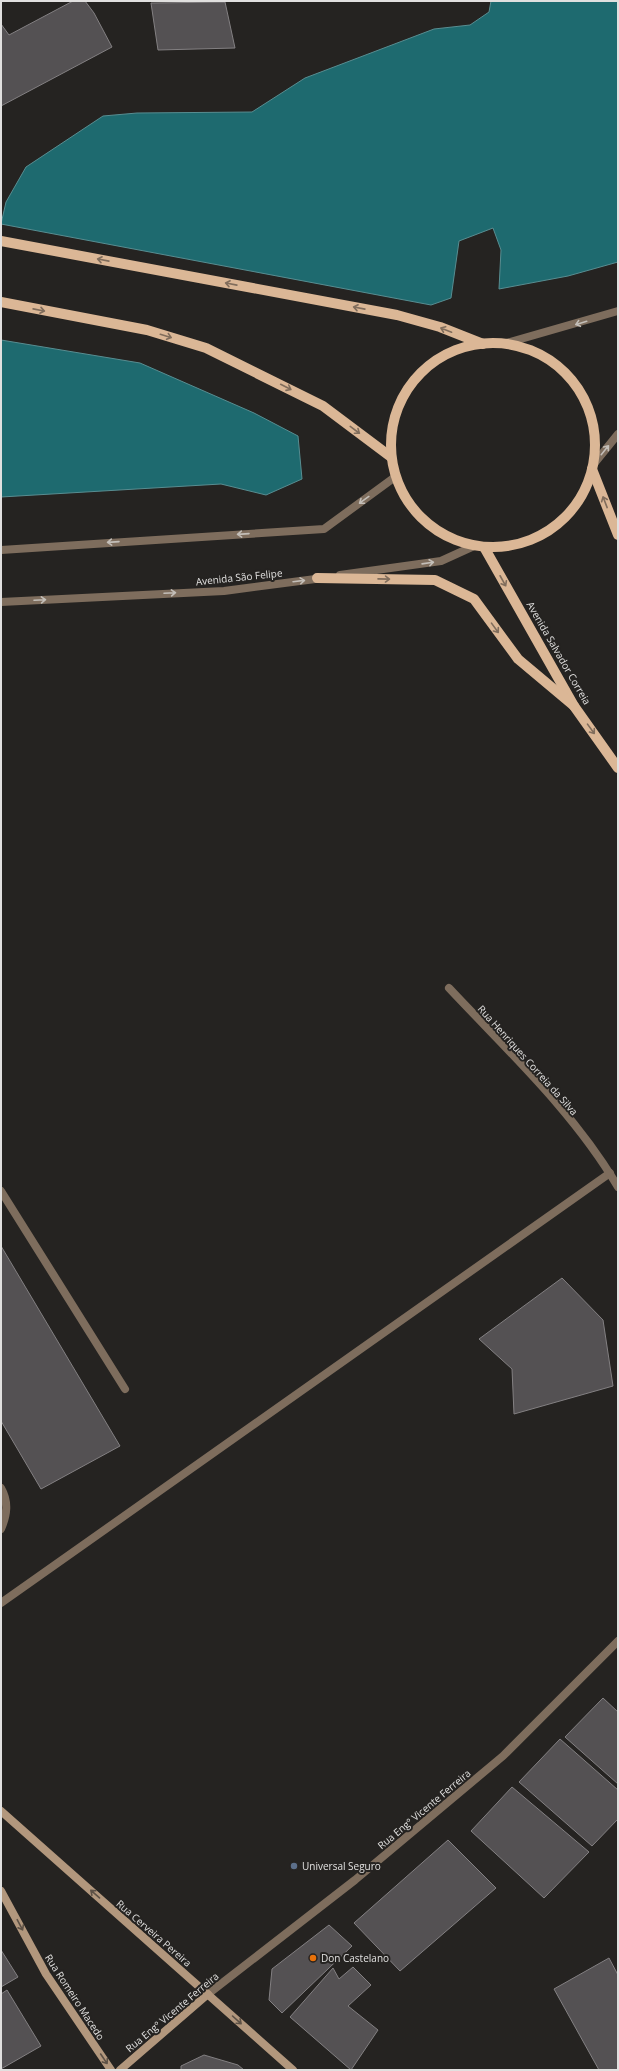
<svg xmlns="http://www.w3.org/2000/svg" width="619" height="2071" font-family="'Open Sans',sans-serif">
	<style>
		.water { fill: #1e6a6f; stroke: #588d91 }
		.building { fill: #545153; stroke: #838082 }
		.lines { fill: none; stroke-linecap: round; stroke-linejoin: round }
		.service { stroke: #7e6d5d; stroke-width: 8 }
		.minor { stroke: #7e6d5d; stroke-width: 8 }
		.tertiary { stroke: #7e6d5d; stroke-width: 8 }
		.secondary { stroke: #b2977d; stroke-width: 8 }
		.primary { stroke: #dbb796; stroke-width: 10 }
		.oneway { stroke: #806d5c }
		.oneway2 { stroke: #c3beb8 }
		.oneway3 { stroke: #5d5146 }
		.service-dot { fill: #5c6f8a; stroke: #252321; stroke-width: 1.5 }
		.food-dot { fill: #e8710a; stroke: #252321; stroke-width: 1.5 }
		.labels { text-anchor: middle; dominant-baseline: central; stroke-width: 4; stroke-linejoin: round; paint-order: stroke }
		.street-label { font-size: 10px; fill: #e1e0df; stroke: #252321 }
		.poi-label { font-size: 10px; fill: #e1e0df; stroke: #252321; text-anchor: start }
	</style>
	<rect width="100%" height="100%" fill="#252321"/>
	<!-- water -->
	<g class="water">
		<path d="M491,1H618V262L568,276L499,289L501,250L493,228L459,241L451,298L431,305L1,224L6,202L26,167L103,116L137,113L252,112L305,78L434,29L470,25L489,12Z"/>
		<path d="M1,340L140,363L254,413L298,436L302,479L266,495L221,484L1,497Z"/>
	</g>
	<!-- building -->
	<g class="building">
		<path d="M73,1H85L94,13L112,47L1,106V24L9,35Z"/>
		<path d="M225,2L235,48L158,50L151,3Z"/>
		<path d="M1,1246L120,1446L41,1489L1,1421Z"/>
		<path d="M562,1278L603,1320L613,1386L514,1414L512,1369L479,1339Z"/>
		<path d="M603,1698L618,1712V1784L565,1737Z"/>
		<path d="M560,1739L618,1790V1819L592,1846L519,1782Z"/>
		<path d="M512,1787L589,1852L544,1898L471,1831Z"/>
		<path d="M448,1840L496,1888L400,1971L354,1923Z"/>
		<path d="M329,1925L352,1946L282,2013L269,2000L272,1969Z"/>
		<path d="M1,1950L18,1977L1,1987Z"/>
		<path d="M609,1958L618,1975V2070H599L554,1989Z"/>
		<path d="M353,1967L371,1985L348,2006L378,2030L351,2070L290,2017L333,1968L339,1979Z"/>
		<path d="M7,1990L41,2046L1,2069V1994Z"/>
		<path d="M204,2055L238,2065L244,2070H181V2066Z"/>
	</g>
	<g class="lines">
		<!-- service -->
		<g class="service">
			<path d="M1,1191L125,1389"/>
			<path d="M1,1488C9,1502 7,1515 1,1529"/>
			<path d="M1,1603L610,1173"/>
		</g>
		<!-- minor -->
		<g class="minor">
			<path d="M449,988C508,1051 574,1112 618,1187"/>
			<path d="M208,1994L355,1880L503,1756L618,1641"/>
		</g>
		<!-- tertiary -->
		<g class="tertiary">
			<path d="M503,344L618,311"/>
			<path d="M593,465L618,434"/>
			<path d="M1,550L324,529L395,477"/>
			<path d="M340,575L441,561L474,546"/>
			<path d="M1,602L224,591L323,578"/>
		</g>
		<!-- secondary -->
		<g class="secondary">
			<path d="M1,1811L293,2070"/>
			<path d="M1,1891L46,1974L111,2070"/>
			<path d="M120,2070L208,1994"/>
		</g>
		<!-- primary -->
		<g class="primary">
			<path d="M1,241L397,315L440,327L483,344"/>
			<path d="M1,302L147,330L206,348L323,406L391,457"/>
			<circle cx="493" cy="445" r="102"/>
			<path d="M592,469L618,535"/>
			<path d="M484,547L574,706L618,768"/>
			<path d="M317,578L435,580L474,599L518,659L574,706"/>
		</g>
	</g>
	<!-- one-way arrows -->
	<defs><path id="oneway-shaft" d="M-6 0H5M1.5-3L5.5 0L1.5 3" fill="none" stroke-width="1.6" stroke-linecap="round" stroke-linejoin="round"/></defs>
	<g class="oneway">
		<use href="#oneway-shaft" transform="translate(103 260) rotate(-169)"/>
		<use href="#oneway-shaft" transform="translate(231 284) rotate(-169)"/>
		<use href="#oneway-shaft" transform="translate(359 308) rotate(-169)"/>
		<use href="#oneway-shaft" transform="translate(39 310) rotate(11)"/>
		<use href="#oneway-shaft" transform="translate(446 330) rotate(-159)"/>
		<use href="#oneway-shaft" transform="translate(166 336) rotate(17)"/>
		<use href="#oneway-shaft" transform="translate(286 387) rotate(27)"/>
		<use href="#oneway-shaft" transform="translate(355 430) rotate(37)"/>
		<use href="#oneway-shaft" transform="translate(605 502) rotate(-111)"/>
		<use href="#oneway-shaft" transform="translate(384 579) rotate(1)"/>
		<use href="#oneway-shaft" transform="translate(503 581) rotate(61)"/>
		<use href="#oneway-shaft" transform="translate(495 628) rotate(54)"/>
		<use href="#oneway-shaft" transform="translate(591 729) rotate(54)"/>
	</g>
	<g class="oneway2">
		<use href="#oneway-shaft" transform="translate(581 323) rotate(163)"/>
		<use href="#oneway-shaft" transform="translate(605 450) rotate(-51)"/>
		<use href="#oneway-shaft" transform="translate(364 500) rotate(144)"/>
		<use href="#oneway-shaft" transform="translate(243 534) rotate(176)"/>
		<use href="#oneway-shaft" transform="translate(113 542) rotate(176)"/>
		<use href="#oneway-shaft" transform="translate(428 563) rotate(-8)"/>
		<use href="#oneway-shaft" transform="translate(299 581) rotate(-7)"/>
		<use href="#oneway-shaft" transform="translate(170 593) rotate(-3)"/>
		<use href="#oneway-shaft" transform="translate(40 600) rotate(-3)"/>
	</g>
	<g class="oneway3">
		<use href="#oneway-shaft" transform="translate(95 1894) rotate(-139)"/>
		<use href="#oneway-shaft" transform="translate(20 1925) rotate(62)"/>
		<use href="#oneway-shaft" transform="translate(237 2020) rotate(42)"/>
		<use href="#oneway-shaft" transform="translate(104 2059) rotate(56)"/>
	</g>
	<!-- markers -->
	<circle class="service-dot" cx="294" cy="1866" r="4"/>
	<circle class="food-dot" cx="313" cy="1958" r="4"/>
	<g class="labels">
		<!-- street labels -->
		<g class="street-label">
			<text transform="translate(239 577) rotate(-6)">Avenida São Felipe</text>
			<text transform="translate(559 653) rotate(60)">Avenida Salvador Correia</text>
			<text transform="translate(528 1060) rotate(48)">Rua Henriques Correia da Silva</text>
			<text transform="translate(424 1809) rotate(-40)">Rua Engº Vicente Ferreira</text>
			<text transform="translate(154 1933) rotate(41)">Rua Cerveira Pereira</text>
			<text transform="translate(75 1997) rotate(57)">Rua Romeiro Macedo</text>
			<text transform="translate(172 2012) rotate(-40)">Rua Engº Vicente Ferreira</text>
		</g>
		<!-- poi labels -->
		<g class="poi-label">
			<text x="302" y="1866">Universal Seguro</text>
			<text x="321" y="1958">Don Castelano</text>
		</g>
	</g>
	<!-- border -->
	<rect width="619" height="2071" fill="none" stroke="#e1e0df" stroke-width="4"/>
</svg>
